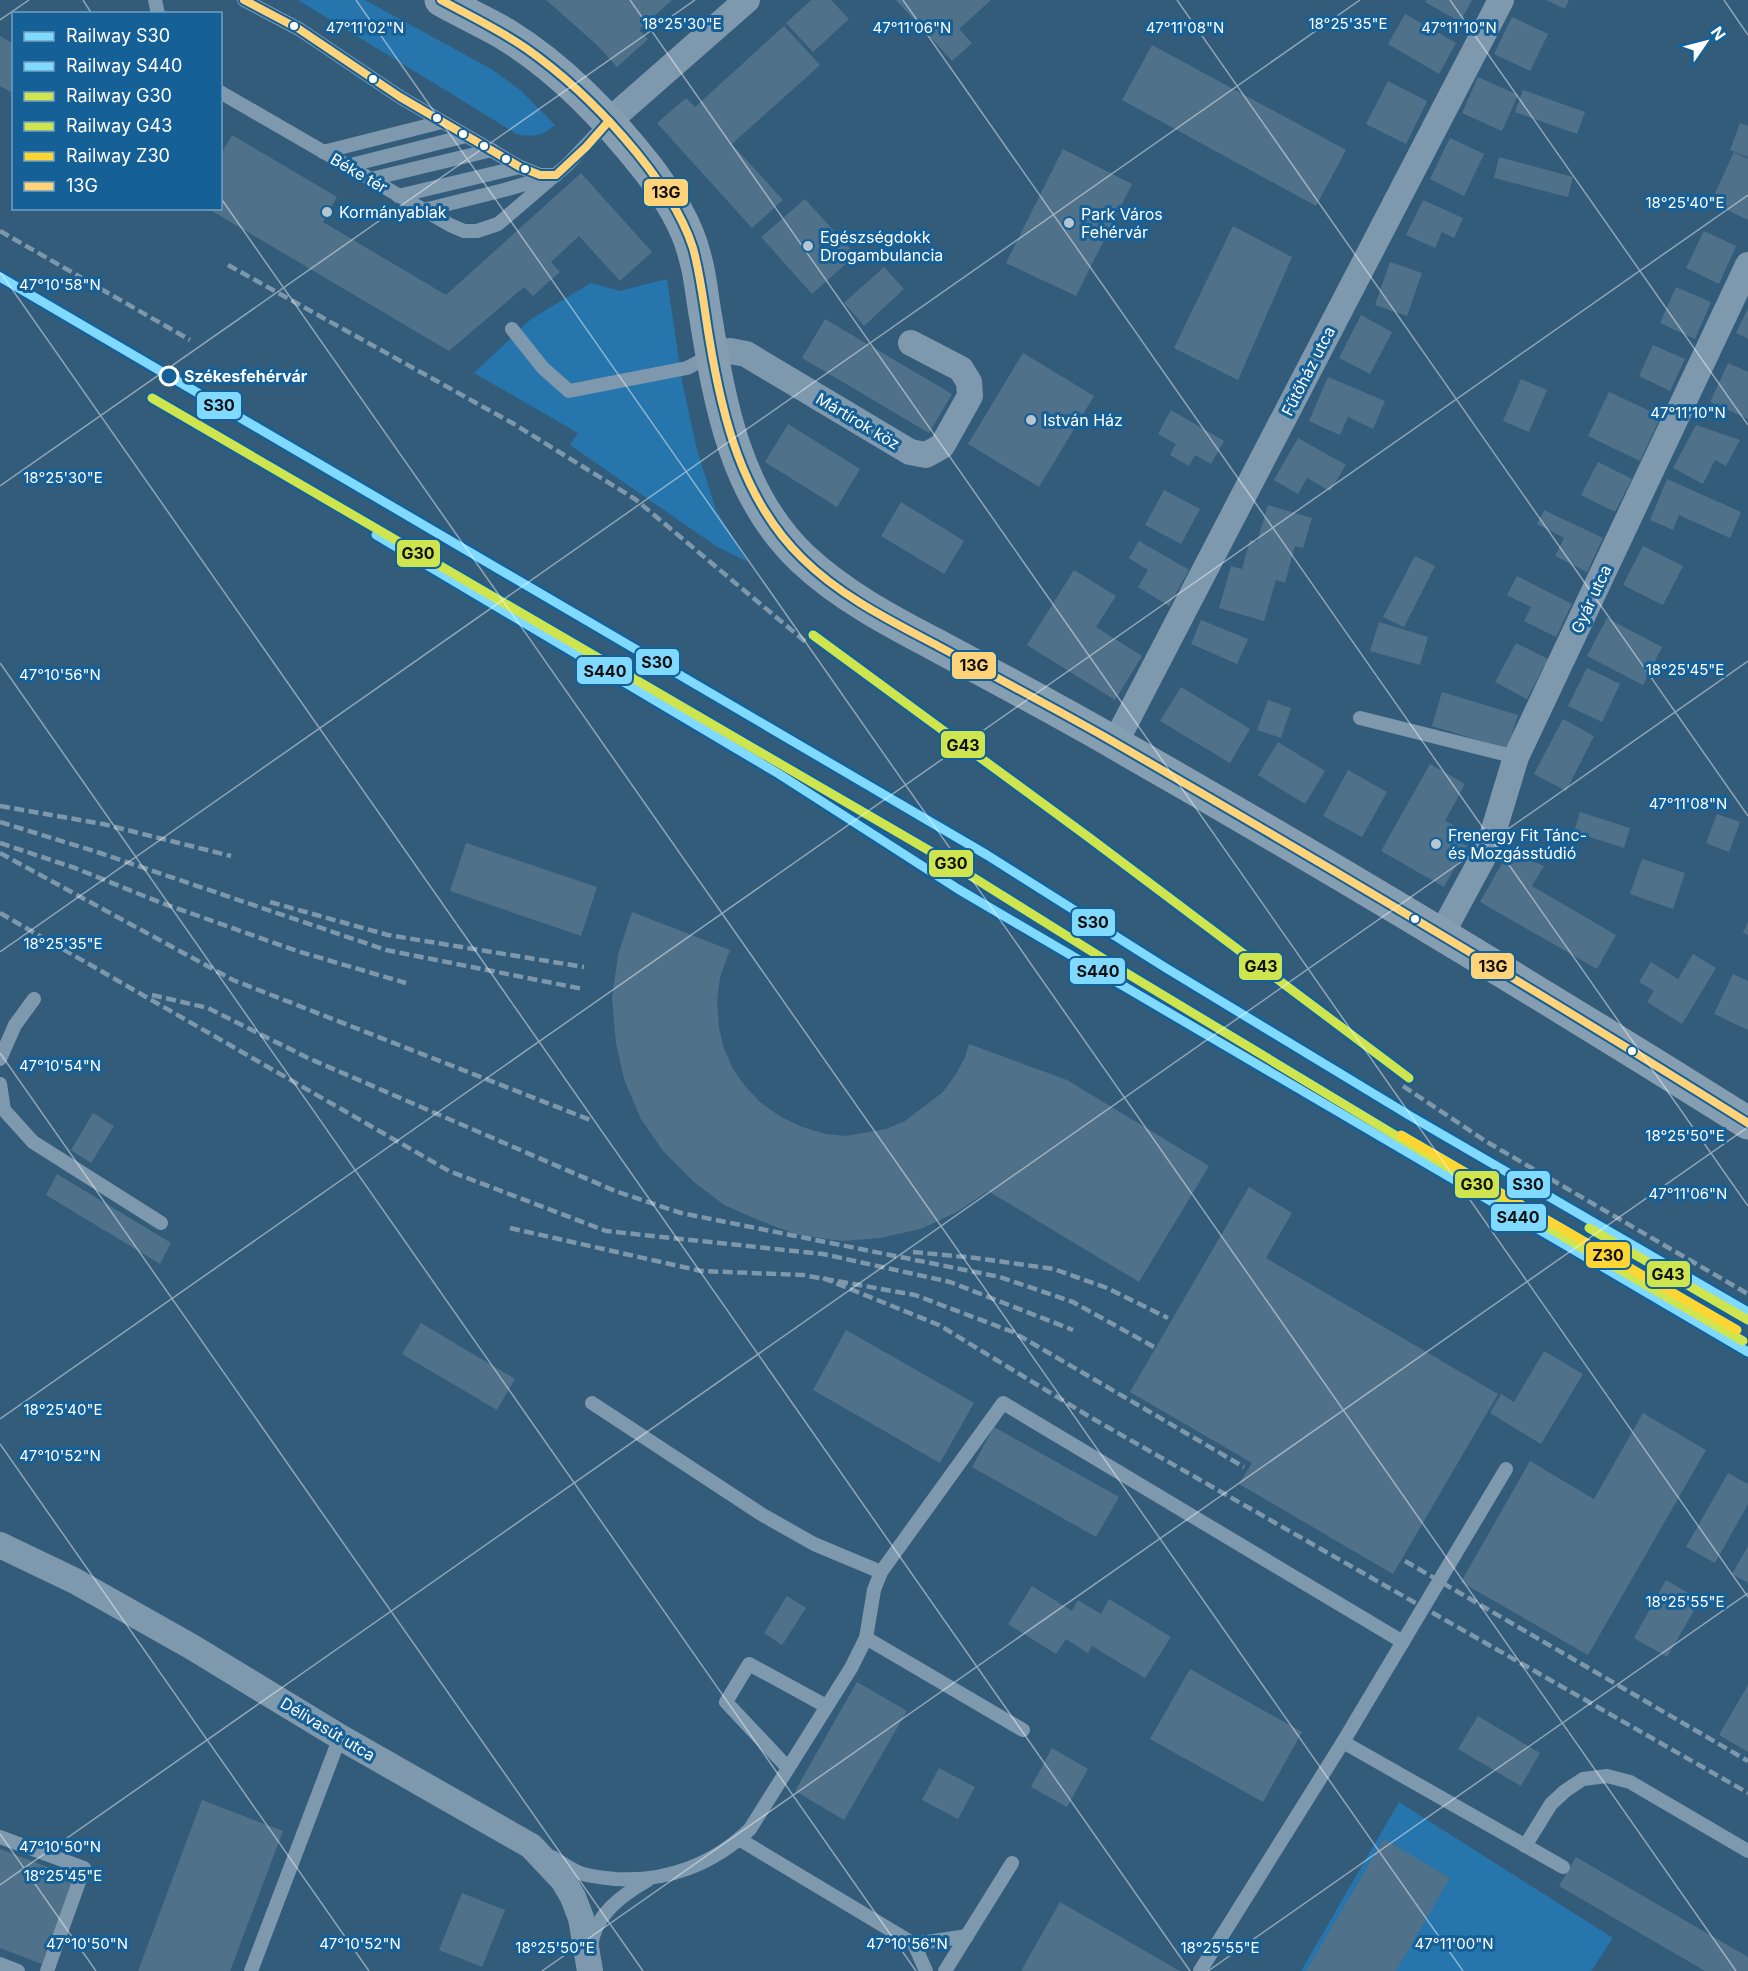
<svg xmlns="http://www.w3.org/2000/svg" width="1748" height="1971" font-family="Inter,sans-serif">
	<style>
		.green { fill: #2775ad }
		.building { fill: #50718a }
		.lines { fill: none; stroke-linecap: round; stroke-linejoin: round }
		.lane { stroke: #7e98ad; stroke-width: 14 }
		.street { stroke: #7e98ad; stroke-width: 26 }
		.secondary { stroke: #859eb1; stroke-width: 33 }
		.rail { stroke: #7d98ab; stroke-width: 4.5; stroke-dasharray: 10 4.5; stroke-linecap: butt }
		.bus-1-casing { stroke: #166098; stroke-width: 12 }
		.bus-1 { stroke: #ffd37a; stroke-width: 8 }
		.rail-1-casing { stroke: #166098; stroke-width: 14 }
		.rail-2-casing { stroke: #166098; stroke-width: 14 }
		.rail-3-casing { stroke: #166098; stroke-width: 14 }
		.rail-4-casing { stroke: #166098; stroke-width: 14 }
		.rail-5-casing { stroke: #166098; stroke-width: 14 }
		.rail-1 { stroke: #80d9ff; stroke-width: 9 }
		.rail-2 { stroke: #80d9ff; stroke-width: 9 }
		.rail-3 { stroke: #cee550; stroke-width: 9 }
		.rail-4 { stroke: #cee550; stroke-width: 9 }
		.rail-5 { stroke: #fed633; stroke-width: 9 }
		.ticks { fill: none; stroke: #fff; stroke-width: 1.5; stroke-opacity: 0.45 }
		.bus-dot { fill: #fff; stroke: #166098; stroke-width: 2 }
		.poi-dot { fill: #b8c6d1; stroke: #166098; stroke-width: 2 }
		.stop-dot { fill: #166098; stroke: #fff; stroke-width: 3 }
		.labels { text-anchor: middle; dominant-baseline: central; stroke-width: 6; stroke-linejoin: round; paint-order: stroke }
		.street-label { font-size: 16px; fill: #fff; stroke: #166098 }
		.poi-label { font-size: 16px; fill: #fff; stroke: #166098; text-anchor: start }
		.stop-label { font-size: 16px; font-weight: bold; fill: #fff; stroke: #166098; text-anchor: start }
		.ticks-label { font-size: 15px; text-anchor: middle; fill: #fff; stroke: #166098; stroke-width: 6; stroke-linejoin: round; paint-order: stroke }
		.line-badge { stroke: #166098; stroke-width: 2 }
		.pale-badge-label { font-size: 16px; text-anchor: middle; font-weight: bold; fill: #111 }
	</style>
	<rect width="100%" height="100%" fill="#335c7b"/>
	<!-- green -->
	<g class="green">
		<path d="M298,0H365L493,70L519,89L555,125C543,135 533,138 517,134Z"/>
		<path d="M667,279L682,381L697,450L716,510L748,562L716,546L570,445L578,433L474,373L531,319L591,283L620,291Z"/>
		<path d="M1399,1802L1613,1938L1591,1971H1301Z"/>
	</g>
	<!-- building -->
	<g class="building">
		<path d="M546,0H672L639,30L648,39L617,67L597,45Z"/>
		<path d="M811,0H831L849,19L813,52L786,23Z"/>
		<path d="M896,0H991L959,29L972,43L952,61Z"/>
		<path d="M1427,0H1472L1460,22L1425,2Z"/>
		<path d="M1546,0H1569L1565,9Z"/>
		<path d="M1405,14L1456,43L1439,74L1388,44Z"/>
		<path d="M1512,17L1548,34L1530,71L1494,54Z"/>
		<path d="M784,26L820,65L732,144L783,200L752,228L657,123L686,98L695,107Z"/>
		<path d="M0,36L14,44V94L0,86Z"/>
		<path d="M1152,45L1346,150L1316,206L1122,100Z"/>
		<path d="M1478,77L1518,95L1502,131L1462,113Z"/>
		<path d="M1388,81L1427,101L1406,144L1366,124Z"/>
		<path d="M1523,90L1585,112L1577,134L1515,112Z"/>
		<path d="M1740,123L1748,126V157L1730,150Z"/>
		<path d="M232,135L337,197L323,222L446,295L581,173L652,252L620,281L579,236L551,262L560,272L533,296L524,287L449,351L207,208H220V156Z"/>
		<path d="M1450,138L1484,154L1464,196L1430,179Z"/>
		<path d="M1063,149L1132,184L1076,296L1006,263Z"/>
		<path d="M1734,152L1748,159V220L1711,202Z"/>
		<path d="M1499,157L1573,177L1568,197L1494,178Z"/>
		<path d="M805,199L856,255L812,294L761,237Z"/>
		<path d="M1423,200L1463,218L1454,238L1442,232L1435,248L1406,235Z"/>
		<path d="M1233,226L1292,257L1238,380L1174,348Z"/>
		<path d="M1704,231L1736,246L1719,284L1686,268Z"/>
		<path d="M1390,262L1422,273L1407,316L1375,305Z"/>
		<path d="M884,267L904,289L864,326L844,303Z"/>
		<path d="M1676,287L1711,302L1695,339L1660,323Z"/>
		<path d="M1748,308V339L1736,333Z"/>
		<path d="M1361,315L1392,332L1370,374L1339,358Z"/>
		<path d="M825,319L952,394L929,433L802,358Z"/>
		<path d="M1653,345L1685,359L1670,391L1639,376Z"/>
		<path d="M1023,353L1094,396L1039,487L968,444Z"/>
		<path d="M1728,363L1748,372V419L1710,402Z"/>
		<path d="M1328,377L1385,401L1373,429L1348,417L1340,435L1309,421Z"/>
		<path d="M1521,379L1547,390L1529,432L1503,421Z"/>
		<path d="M1609,392L1661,416L1640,461L1588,436Z"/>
		<path d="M1171,410L1224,441L1211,464L1195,455L1189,466L1170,455L1176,444L1158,434Z"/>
		<path d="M788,424L860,469L837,507L765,462Z"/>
		<path d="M1696,425L1740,440L1726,466L1715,460L1703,484L1673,468Z"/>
		<path d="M1298,438L1346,465L1330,491L1307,478L1298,494L1274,480Z"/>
		<path d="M1598,462L1632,479L1615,512L1581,495Z"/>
		<path d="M1667,479L1741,512L1730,538L1679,515L1673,530L1650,520Z"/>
		<path d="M1164,490L1200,509L1181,544L1145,525Z"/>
		<path d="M901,502L964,541L944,574L881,536Z"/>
		<path d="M1268,505L1312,518L1303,548L1295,546L1285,583L1276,580L1264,621L1219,608L1231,566L1242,569L1250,540L1257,542Z"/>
		<path d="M1544,510L1603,538L1587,572L1555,556L1564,538L1537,524Z"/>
		<path d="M1139,541L1189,570L1169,606L1138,587L1148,570L1129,558Z"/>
		<path d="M1643,546L1683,566L1663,605L1623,585Z"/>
		<path d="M1415,556L1435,566L1404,627L1383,617Z"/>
		<path d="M1074,570L1116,596L1096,627L1142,656L1115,700L1027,645Z"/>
		<path d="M1517,576L1572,604L1556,637L1524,621L1531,607L1507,595Z"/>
		<path d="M1607,618L1662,647L1643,685L1587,656Z"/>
		<path d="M1201,620L1248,639L1237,664L1191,644Z"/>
		<path d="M1379,622L1428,637L1420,665L1370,651Z"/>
		<path d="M1516,643L1548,659L1527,699L1495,682Z"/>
		<path d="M1587,668L1620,684L1602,722L1568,706Z"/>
		<path d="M1181,687L1250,729L1230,763L1160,721Z"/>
		<path d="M1442,692L1518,715L1507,749L1432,726Z"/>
		<path d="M1268,700L1291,708L1281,738L1257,730Z"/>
		<path d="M1563,719L1594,736L1566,791L1534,774Z"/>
		<path d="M1278,742L1325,771L1305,804L1258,775Z"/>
		<path d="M1430,764L1465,784L1445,821L1455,826L1449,836L1467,846L1444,887L1381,851Z"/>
		<path d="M1348,770L1387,792L1362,837L1323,816Z"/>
		<path d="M1580,812L1630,828L1624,848L1574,832Z"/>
		<path d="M1717,814L1740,822L1729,852L1706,843Z"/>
		<path d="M466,843L597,887L581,936L450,891Z"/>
		<path d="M1509,851L1544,866L1532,886L1616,935L1597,969L1480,902Z"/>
		<path d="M1642,859L1685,873L1673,909L1630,894Z"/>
		<path d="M632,912L730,950L720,977L717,1001L719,1027L723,1046L733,1069L744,1085L760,1102L781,1117L802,1127L826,1134L846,1136L886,1129L905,1121L943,1092L956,1074L965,1057L969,1044L1067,1080L1209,1166L1139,1282L988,1191L957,1212L921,1229L880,1238L842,1241L799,1235L763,1222L724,1205L694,1182L663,1151L641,1119L624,1079L616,1043L612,999L618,955Z"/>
		<path d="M1748,921V935L1743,933Z"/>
		<path d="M1693,954L1716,968L1682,1024L1647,1002L1654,991L1639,982L1651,962L1678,979Z"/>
		<path d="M1733,974L1748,981V1030L1714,1014Z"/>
		<path d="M93,1113L114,1126L91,1163L71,1150Z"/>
		<path d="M57,1174L171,1243L160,1264L46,1195Z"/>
		<path d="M1249,1187L1292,1213L1266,1258L1498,1394L1393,1574L1239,1484L1252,1463L1130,1392Z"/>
		<path d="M421,1323L515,1379L497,1410L402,1354Z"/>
		<path d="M846,1330L974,1403L940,1463L813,1390Z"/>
		<path d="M1544,1351L1583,1374L1541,1444L1490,1413L1501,1394L1514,1402Z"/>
		<path d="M1643,1413L1706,1450L1588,1655L1461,1582L1530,1461L1594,1499Z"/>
		<path d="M994,1427L1119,1497L1096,1537L972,1467Z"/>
		<path d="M1728,1473L1748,1484V1504L1715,1563L1686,1547Z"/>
		<path d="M1748,1546V1583L1732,1574Z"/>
		<path d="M1666,1580L1700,1600L1667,1657L1634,1638Z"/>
		<path d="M1032,1586L1072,1611L1078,1600L1101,1614L1109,1599L1171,1637L1145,1678L1092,1646L1088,1653L1066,1639L1056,1654L1008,1624Z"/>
		<path d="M787,1596L806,1608L782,1645L764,1633Z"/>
		<path d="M1190,1669L1302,1732L1263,1802L1150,1739Z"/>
		<path d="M857,1682L907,1711L844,1820L795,1791Z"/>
		<path d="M1748,1685V1752L1719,1735Z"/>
		<path d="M1478,1716L1540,1753L1521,1786L1458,1749Z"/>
		<path d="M1052,1748L1088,1769L1067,1807L1031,1787Z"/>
		<path d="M939,1768L975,1787L958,1819L922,1800Z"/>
		<path d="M202,1800L283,1831L230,1971H138Z"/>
		<path d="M1384,1839L1450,1878L1396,1971H1306Z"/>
		<path d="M0,1849L74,1877L42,1964L0,1948Z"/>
		<path d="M1576,1857L1748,1957V1971H1705L1559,1886Z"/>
		<path d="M462,1893L505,1910L482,1967L439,1950Z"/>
		<path d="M1060,1902L1180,1971H1021Z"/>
	</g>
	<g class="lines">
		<!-- lane -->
		<g class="lane">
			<path d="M155,0L158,14"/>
			<path d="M244,0L299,29L400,97L520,167L540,175H556"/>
			<path d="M220,92L450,225L464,231H477L498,224L567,165L608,122"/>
			<path d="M323,152L442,122"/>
			<path d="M347,166L466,136"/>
			<path d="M371,179L492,150"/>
			<path d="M398,196L520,167"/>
			<path d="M424,210L504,190L549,177"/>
			<path d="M512,329L543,368L569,391L687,368L712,355"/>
			<path d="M1360,718L1516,757"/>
			<path d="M0,1059L15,1025L34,999"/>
			<path d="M0,1084L4,1110L33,1142L161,1223"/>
			<path d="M592,1403L761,1514L814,1544L881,1572"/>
			<path d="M866,1638L1023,1730"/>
			<path d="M1343,1742L1563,1867"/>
			<path d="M788,1768L726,1702L749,1664L826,1706"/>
			<path d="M0,1837L84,1868L47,1971"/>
			<path d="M739,1839L914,1944L926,1971"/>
			<path d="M1525,1846L1551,1804L1565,1791L1583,1779L1607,1776L1630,1782L1748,1851"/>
			<path d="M552,1857C561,1862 570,1869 580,1873C591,1877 605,1878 616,1879C667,1882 714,1864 750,1829L851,1668L866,1638L874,1590L881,1572L1003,1403L1403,1642"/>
			<path d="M914,1944L967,1936"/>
			<path d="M591,1947C594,1915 622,1895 648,1880"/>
			<path d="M0,1964L18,1971"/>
			<path d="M251,1971L340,1737"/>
			<path d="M945,1971L1012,1863"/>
			<path d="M1200,1971L1343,1742L1506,1469"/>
		</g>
		<!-- street -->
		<g class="street">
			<path d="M609,121L747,0"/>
			<path d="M712,355L730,351L746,354L910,452L926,455L942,446L970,396L969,382L961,369L911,343"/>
			<path d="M1115,743L1501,0"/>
			<path d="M1441,935L1489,846L1516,757L1748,265"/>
			<path d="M0,1545L75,1581L192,1647L340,1737L531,1846L563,1880L573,1897L581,1918L590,1971"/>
		</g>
		<!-- secondary -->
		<path class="secondary" d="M441,0C462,12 485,22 505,34C562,69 608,118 649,170C669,197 687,224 695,257C701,277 702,299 706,319C720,405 736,495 802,558C841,595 890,621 938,646C999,679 1060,711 1120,746C1332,867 1541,993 1748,1123"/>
		<!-- rail -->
		<g class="rail">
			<path d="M0,231L190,340"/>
			<path d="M228,265L514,424L635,499L807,643"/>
			<path d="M0,806L103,824L231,856"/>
			<path d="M0,822L97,852L386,950L583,989"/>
			<path d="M0,843L75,868L159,902L297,951L406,983"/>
			<path d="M0,853L233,980L593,1121"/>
			<path d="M270,902L388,935L584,967"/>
			<path d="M0,913L449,1171L606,1231L823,1254L950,1282L1073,1330"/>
			<path d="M152,995L208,1008L308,1058L615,1191L681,1213L1000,1277L1073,1302L1154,1347"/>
			<path d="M1403,1086L1487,1142L1748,1294"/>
			<path d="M510,1228L701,1271L803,1275L915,1295L1013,1332L1244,1467"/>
			<path d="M913,1252L976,1258L1054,1269L1107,1288L1168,1318"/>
			<path d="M823,1278L939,1325L1090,1417L1748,1793"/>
			<path d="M1405,1561L1748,1761"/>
		</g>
		<!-- bus-1 casing -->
		<g class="bus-1-casing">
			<g id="bus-1">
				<path d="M244,0L299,29L400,97L520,167L540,175H556L586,147L609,121"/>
				<path d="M441,0C470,16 500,30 527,49C588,92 670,177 693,248C701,277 704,307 709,337C722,417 742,499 802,558C840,596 891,621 938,646C994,676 1050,706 1105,737C1321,862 1536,990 1748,1123"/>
			</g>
		</g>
		<!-- bus-1 -->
		<use href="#bus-1" class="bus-1"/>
		<!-- rail-1 casing -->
		<g class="rail-1-casing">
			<path id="rail-1" d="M0,277L987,855L1166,968L1412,1117L1748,1312"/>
		</g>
		<!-- rail-2 casing -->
		<g class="rail-2-casing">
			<path id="rail-2" d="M376,535L779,774L958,889L1748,1352"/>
		</g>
		<!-- rail-3 casing -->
		<g class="rail-3-casing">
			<path id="rail-3" d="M152,398L947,861L1123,971L1579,1246L1743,1341"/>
		</g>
		<!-- rail-4 casing -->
		<g class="rail-4-casing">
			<g id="rail-4">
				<path d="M813,635L1087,836L1409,1078"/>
				<path d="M1589,1228L1748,1320"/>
			</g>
		</g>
		<!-- rail-5 casing -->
		<g class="rail-5-casing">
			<path id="rail-5" d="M1401,1135L1737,1330"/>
		</g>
		<!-- rail-1 -->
		<use href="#rail-1" class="rail-1"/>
		<!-- rail-2 -->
		<use href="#rail-2" class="rail-2"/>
		<!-- rail-3 -->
		<use href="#rail-3" class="rail-3"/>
		<!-- rail-4 -->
		<use href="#rail-4" class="rail-4"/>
		<!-- rail-5 -->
		<use href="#rail-5" class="rail-5"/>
	</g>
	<!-- ticks -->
	<path class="ticks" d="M83,0L92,14M356,0L1736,1971M630,0L1748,1597M903,0L1748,1206M1177,0L1748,816M1450,0L1748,425M1724,0L1748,35M0,20L29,0M220,197L1463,1971M0,272L1190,1971M0,486L695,0M0,663L916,1971M0,952L1360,0M0,1053L643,1971M0,1419L1748,195M0,1444L369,1971M0,1834L96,1971M0,1885L1748,661M542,1971L1748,1127M1208,1971L1748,1593"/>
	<!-- markers -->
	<g class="bus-dot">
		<circle cx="294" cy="26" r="5"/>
		<circle cx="373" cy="79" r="5"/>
		<circle cx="437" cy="118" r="5"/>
		<circle cx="463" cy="134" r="5"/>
		<circle cx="484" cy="146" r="5"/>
		<circle cx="506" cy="159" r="5"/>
		<circle cx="525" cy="169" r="5"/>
		<circle cx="1415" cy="919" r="5"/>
		<circle cx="1632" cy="1051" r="5"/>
	</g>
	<g class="poi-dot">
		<circle cx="327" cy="212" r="6"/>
		<circle cx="1069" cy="223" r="6"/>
		<circle cx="808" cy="246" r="6"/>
		<circle cx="1031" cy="420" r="6"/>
		<circle cx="1436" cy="844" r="6"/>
	</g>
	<circle class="stop-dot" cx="169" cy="376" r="9"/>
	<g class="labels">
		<!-- street labels -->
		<g class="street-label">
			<text transform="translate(359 173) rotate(30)">Béke tér</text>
			<text transform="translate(1308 371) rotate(-63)">Fűtőház utca</text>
			<text transform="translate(858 421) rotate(31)">Mártírok köz</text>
			<text transform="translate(1591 599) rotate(-65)">Gyár utca</text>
			<text transform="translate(328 1729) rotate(31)">Délivasút utca</text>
		</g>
		<!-- poi labels -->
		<g class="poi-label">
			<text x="339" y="212">Kormányablak</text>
			<text x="1081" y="214">Park Város<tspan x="1081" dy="18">Fehérvár</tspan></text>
			<text x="820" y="237">Egészségdokk<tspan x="820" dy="18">Drogambulancia</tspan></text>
			<text x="1043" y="420">István Ház</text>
			<text x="1448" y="835">Frenergy Fit Tánc-<tspan x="1448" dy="18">és Mozgásstúdió</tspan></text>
		</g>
		<!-- stop labels -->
		<g class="stop-label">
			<text x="184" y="376">Székesfehérvár</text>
		</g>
	</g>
	<g class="ticks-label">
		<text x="682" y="29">18°25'30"E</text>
		<text x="1348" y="29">18°25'35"E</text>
		<text x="365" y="33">47°11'02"N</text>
		<text x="912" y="33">47°11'06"N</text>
		<text x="1185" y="33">47°11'08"N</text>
		<text x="1459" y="33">47°11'10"N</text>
		<text x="1685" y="208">18°25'40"E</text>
		<text x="60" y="290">47°10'58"N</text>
		<text x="1688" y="418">47°11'10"N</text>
		<text x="63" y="483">18°25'30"E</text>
		<text x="1685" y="675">18°25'45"E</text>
		<text x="60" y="680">47°10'56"N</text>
		<text x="1688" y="809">47°11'08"N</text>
		<text x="63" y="949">18°25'35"E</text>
		<text x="60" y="1071">47°10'54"N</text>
		<text x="1685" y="1141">18°25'50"E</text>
		<text x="1688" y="1199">47°11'06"N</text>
		<text x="63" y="1415">18°25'40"E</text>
		<text x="60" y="1461">47°10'52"N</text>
		<text x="1685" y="1607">18°25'55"E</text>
		<text x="60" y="1852">47°10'50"N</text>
		<text x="63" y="1881">18°25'45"E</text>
		<text x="87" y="1949">47°10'50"N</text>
		<text x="360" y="1949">47°10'52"N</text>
		<text x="907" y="1949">47°10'56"N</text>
		<text x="1454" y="1949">47°11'00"N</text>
		<text x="555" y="1953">18°25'50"E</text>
		<text x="1220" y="1953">18°25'55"E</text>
	</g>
	<g class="line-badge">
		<rect x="643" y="178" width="46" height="29" rx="6" fill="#ffd37a"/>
		<rect x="196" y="391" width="46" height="29" rx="6" fill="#80d9ff"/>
		<rect x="396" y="539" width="45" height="29" rx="6" fill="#cee550"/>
		<rect x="635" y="648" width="45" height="28" rx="6" fill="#80d9ff"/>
		<rect x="951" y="651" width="46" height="29" rx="6" fill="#ffd37a"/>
		<rect x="576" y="656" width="57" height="29" rx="6" fill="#80d9ff"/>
		<rect x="940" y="730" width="46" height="29" rx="6" fill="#cee550"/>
		<rect x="928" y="849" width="46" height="29" rx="6" fill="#cee550"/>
		<rect x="1071" y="908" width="45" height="29" rx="6" fill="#80d9ff"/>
		<rect x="1470" y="952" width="45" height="28" rx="6" fill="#ffd37a"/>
		<rect x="1238" y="952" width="45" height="29" rx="6" fill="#cee550"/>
		<rect x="1069" y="957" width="57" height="28" rx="6" fill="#80d9ff"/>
		<rect x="1506" y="1170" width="45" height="29" rx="6" fill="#80d9ff"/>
		<rect x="1454" y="1170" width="46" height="29" rx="6" fill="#cee550"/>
		<rect x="1490" y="1203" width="57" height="29" rx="6" fill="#80d9ff"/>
		<rect x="1585" y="1241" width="46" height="28" rx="6" fill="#fed633"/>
		<rect x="1646" y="1260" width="45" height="28" rx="6" fill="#cee550"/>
	</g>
	<g class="pale-badge-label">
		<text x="666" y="198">13G</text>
		<text x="219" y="411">S30</text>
		<text x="418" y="559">G30</text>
		<text x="657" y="668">S30</text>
		<text x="974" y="671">13G</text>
		<text x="605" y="677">S440</text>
		<text x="963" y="751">G43</text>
		<text x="951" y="869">G30</text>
		<text x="1093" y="928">S30</text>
		<text x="1493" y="972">13G</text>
		<text x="1261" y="972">G43</text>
		<text x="1098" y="977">S440</text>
		<text x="1528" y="1190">S30</text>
		<text x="1477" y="1190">G30</text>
		<text x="1518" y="1223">S440</text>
		<text x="1608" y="1261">Z30</text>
		<text x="1668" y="1280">G43</text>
	</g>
	<!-- legend -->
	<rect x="12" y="12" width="210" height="198" fill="#166098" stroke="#73a0c1" stroke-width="1.5"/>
	<rect x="24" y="32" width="30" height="9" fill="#80d9ff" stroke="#73a0c1" stroke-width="1.5"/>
	<text x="66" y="42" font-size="18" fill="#ffffff">Railway S30</text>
	<rect x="24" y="62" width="30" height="9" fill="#80d9ff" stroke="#73a0c1" stroke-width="1.5"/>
	<text x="66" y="72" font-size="18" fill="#ffffff">Railway S440</text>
	<rect x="24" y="92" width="30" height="9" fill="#cee550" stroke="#73a0c1" stroke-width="1.5"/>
	<text x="66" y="102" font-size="18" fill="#ffffff">Railway G30</text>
	<rect x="24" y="122" width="30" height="9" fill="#cee550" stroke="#73a0c1" stroke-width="1.5"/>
	<text x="66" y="132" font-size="18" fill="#ffffff">Railway G43</text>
	<rect x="24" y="152" width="30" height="9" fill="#fed633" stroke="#73a0c1" stroke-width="1.5"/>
	<text x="66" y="162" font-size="18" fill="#ffffff">Railway Z30</text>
	<rect x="24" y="182" width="30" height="9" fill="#ffd37a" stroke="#73a0c1" stroke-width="1.5"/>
	<text x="66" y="192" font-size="18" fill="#ffffff">13G</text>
	<!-- north arrow -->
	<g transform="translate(1706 42) rotate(55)" stroke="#166098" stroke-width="4.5" paint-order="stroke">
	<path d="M0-4.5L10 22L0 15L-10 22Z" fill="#ffffff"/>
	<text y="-9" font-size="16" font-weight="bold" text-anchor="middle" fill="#ffffff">N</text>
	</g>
</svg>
